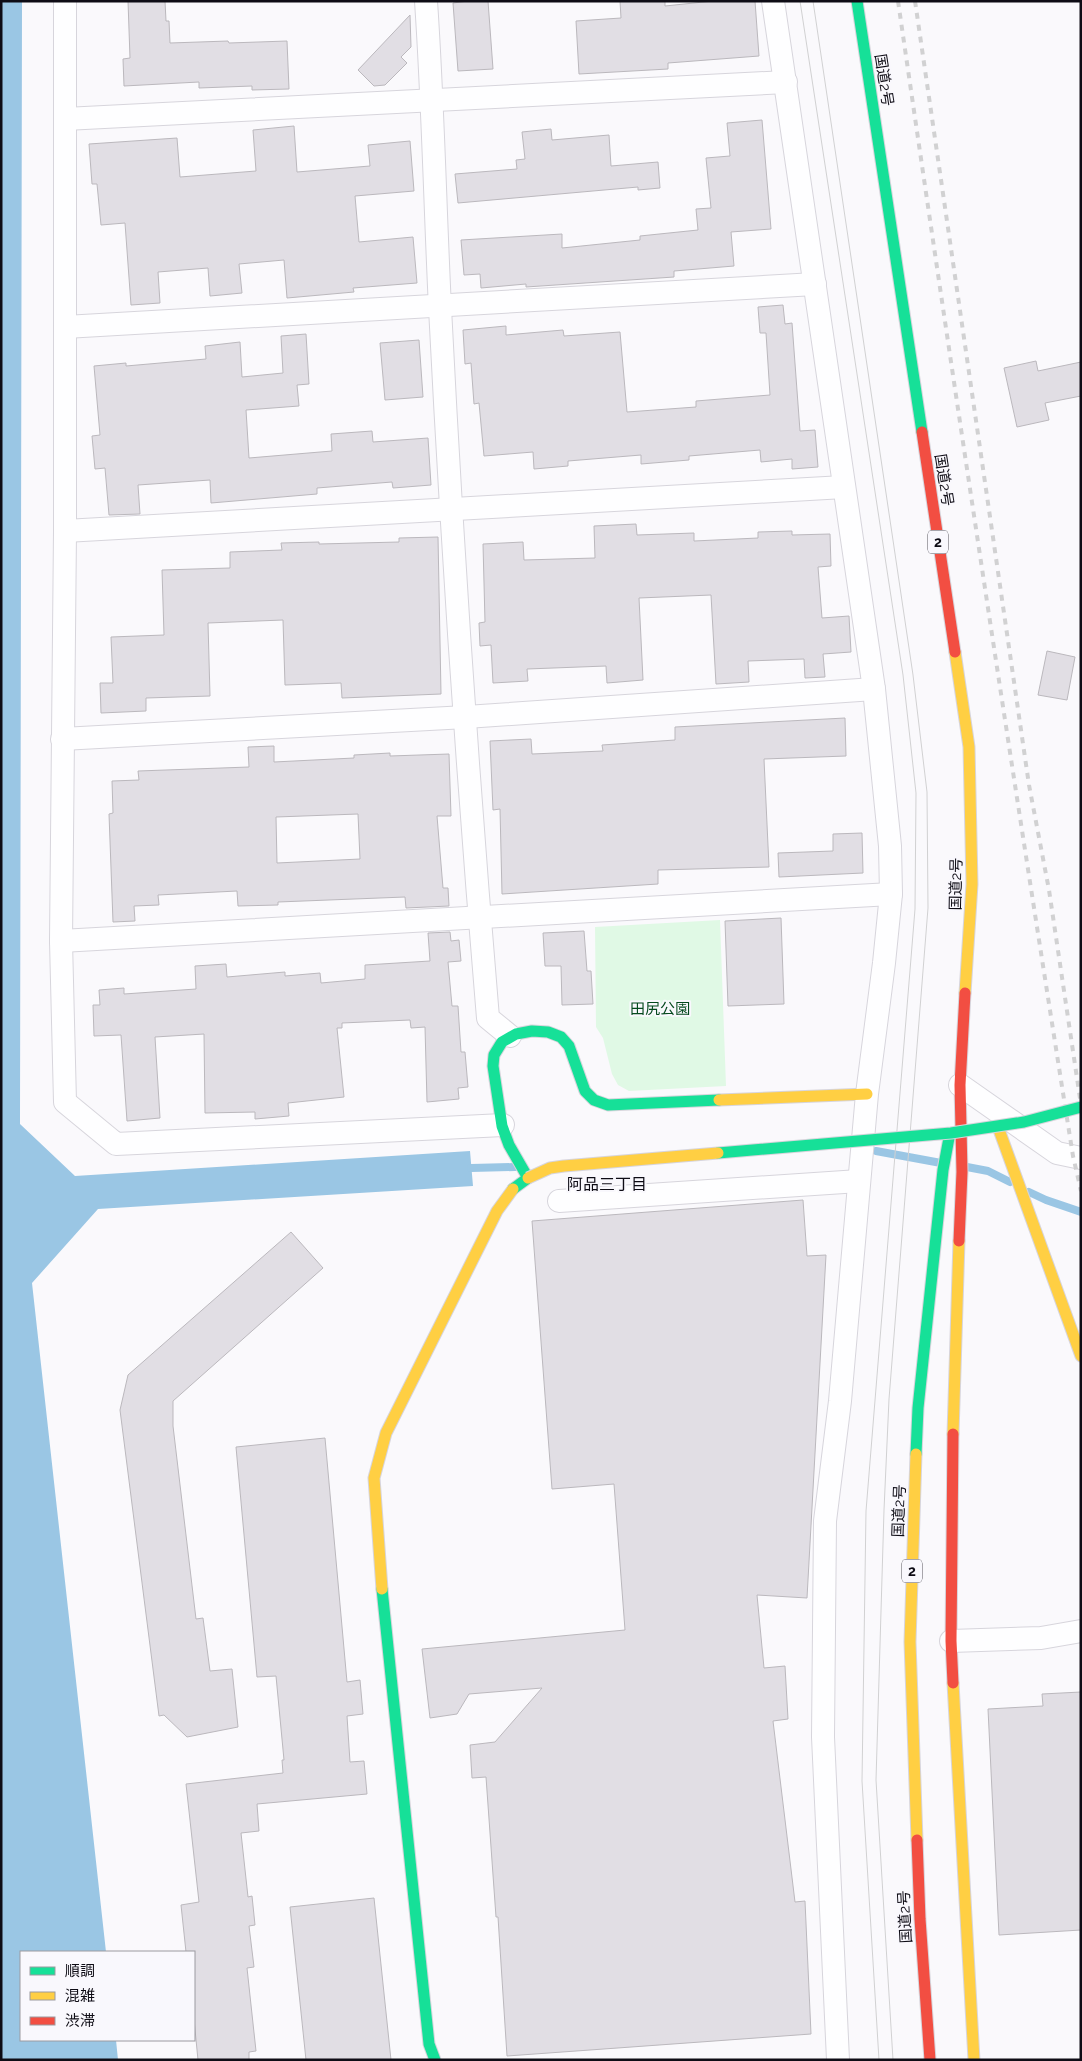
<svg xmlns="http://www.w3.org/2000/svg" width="1082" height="2061" font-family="Raleway,'Noto Sans JP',sans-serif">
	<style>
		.green { fill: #e0f9e5 }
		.water { fill: #9ac6e4 }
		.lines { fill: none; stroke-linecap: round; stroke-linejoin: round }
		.stream { stroke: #9ac6e4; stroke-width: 8 }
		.building { fill: #e1dee4; stroke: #bbb8bd; fill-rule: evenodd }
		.street-casing { stroke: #d7d5dc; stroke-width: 24 }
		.fast-casing { stroke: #d7d5dc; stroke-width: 13 }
		.slow-casing { stroke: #d7d5dc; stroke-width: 13 }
		.jam-casing { stroke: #d7d5dc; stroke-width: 13 }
		.street { stroke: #fefeff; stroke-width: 22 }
		.fast { stroke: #16e098; stroke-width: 11 }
		.slow { stroke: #ffcf43; stroke-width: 11 }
		.jam { stroke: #f24e42; stroke-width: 11 }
		.tram { stroke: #d1d1d2; stroke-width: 1 }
		.rail { stroke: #d1d1d2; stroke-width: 4; stroke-dasharray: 6 6; stroke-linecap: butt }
		.fast-bridge-casing { stroke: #d7d5dc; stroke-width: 13; stroke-linecap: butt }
		.slow-bridge-casing { stroke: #d7d5dc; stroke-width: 13; stroke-linecap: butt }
		.fast-bridge { stroke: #16e098; stroke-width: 11 }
		.slow-bridge { stroke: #ffcf43; stroke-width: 11 }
		.labels { text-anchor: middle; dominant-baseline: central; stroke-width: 4; stroke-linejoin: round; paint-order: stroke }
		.shield { fill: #f9f8fd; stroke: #54535b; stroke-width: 1 }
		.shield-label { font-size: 14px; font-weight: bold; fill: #0e0c15 }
		.street-label { font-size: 15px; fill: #0e0c15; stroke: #f9f8fd }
		.park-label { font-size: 15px; fill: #05491e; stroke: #f9f8fd }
		.neighbourhood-label { font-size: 16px; fill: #0e0c15; stroke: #f9f8fd }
	</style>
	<rect width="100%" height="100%" fill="#faf9fc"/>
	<!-- green -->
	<path class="green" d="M720,920L726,1086L629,1091L618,1085L612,1074L603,1038L596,1027L595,927Z"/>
	<!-- water -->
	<path class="water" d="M1,1H22L20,1124L75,1176L470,1151L473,1186L98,1209L32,1283L106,1952H21V2040H116L118,2060H1Z"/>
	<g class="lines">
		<!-- stream -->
		<g class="stream">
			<path d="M876,1151L941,1163"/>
			<path d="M967,1167L988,1171L1010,1182"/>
			<path d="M471,1168L515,1167"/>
			<path d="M1029,1192L1046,1200L1081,1212"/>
		</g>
	</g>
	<!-- building -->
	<g class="building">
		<path d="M128,1H165L166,21H169L170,43L228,41L229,43L287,41L289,89L252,90V86L199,88V82L124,86L123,59L130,58Z"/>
		<path d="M468,1H488L493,69L458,71L453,3Z"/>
		<path d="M620,1H665V6L713,1H755L759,56L668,63V69L579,74L576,21L621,18Z"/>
		<path d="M410,15L411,47L401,57L407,63L385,85L374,86L358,70Z"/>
		<path d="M762,120L771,229L731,232L734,266L674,271V277L526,287V284L481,288L480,274L464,275L461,240L562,234V248L640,240V236L698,230L696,209L711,208L706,158L730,156L727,123Z"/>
		<path d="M294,126L297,172L370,166L368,145L410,141L414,191L355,196L359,242L413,237L417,283L353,288L354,292L287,298L284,260L239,264L242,293L210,296L208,268L158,272L160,303L131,305L125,223L101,225L97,184H92L89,144L177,138L180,177L256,171L253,130Z"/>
		<path d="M551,129L552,140L609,135L611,166L658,162L660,188L638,190V187L458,203L455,174L517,169L516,160L525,159L522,132Z"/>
		<path d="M783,305L785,324L792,323L800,431L815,430L818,467L792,469V459L761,462L760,450L689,456V460L641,464V455L568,461V466L534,469L533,452L484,456L479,403L474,404L471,363L465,364L463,330L506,326V335L563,330L564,336L620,332L627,412L696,407V401L770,395L766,333H760L758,307Z"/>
		<path d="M306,334L309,384L297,385L299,406L246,410L249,458L332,451L331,434L372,431L373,442L428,438L431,485L393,488L392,482L317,488V494L211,503L210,480L138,485L140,514L109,515L105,468L95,469L92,436L100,435L94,366L126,363V366L206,359L205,346L240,342L242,377L283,373L281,336Z"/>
		<path d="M419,340L423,397L385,400L380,343Z"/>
		<path d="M1036,361L1038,371L1081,362V396L1045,403L1049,420L1017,427L1004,368Z"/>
		<path d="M636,524L637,535L694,533V541L758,538V532L792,531V535L830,534L831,566L818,567L822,618L849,616L851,652L823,654L825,677L805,678L804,659L748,661L749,682L716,684L711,595L639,598L643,680L607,683L606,666L527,669L528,681L493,683L491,645L480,646L479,623L485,622L483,544L523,542L524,560L595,558L594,526Z"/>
		<path d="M438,537L441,694L342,698L341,683L285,685L283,620L208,623L210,696L146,698V711L101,713L100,683H113L111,637L164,635L162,570L230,568V552L282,550L281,543L319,542V544L399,542V538Z"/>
		<path d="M1047,651L1075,657L1067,700L1038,695Z"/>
		<path d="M845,718L846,756L764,759L769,867L658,870V884L502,894L500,809L493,810L490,741L531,739L532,754L603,751L602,745L675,740V727Z"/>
		<path d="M274,746V762L354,758V755L390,753V756L449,754L451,816H437L443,888H448L449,906L406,908L405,897L278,902V905L238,906L237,891L158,895L159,905L134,906L135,921L113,922L109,814L113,813L112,781L139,780L138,771L249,767L248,747ZM358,814L360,859L277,863L276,817Z"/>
		<path d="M862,833L863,873L779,877L778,853L833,851V834Z"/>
		<path d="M781,918L784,1004L728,1006L725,921Z"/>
		<path d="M584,931L587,971H591L593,1004L562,1005L561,966H545L543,933Z"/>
		<path d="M450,932L451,941L459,940L461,961L448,962L452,1006H458L461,1052H465L468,1087L458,1088L459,1099L427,1102L425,1027L411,1028L410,1020L342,1023V1028H337L344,1097L288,1103L289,1116L255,1119V1112L205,1113L204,1034L155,1037L160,1118L127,1121L121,1035L94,1036L93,1005H100L99,990L124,988V994L196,989L195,966L226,964L227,977L285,972V976L320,973L321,983L365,979V965L430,961L428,933Z"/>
		<path d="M803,1200L807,1256L826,1255L807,1598L757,1595L764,1668L785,1666L788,1719L773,1721L795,1902L805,1901L811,2034L507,2056L498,1917H496L486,1777L472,1778L470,1745L495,1742L542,1688L469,1694L457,1714L430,1718L422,1649L625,1630L614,1484L552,1489L532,1221Z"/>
		<path d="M291,1232L323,1268L173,1401V1426L196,1619L203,1618L210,1671L232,1669L238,1727L187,1737L164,1715L159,1716L120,1410L128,1375Z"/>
		<path d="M325,1438L347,1682L360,1680L363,1714L347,1716L350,1762L364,1761L367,1794L257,1804L259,1831L241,1833L248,1897L252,1896L255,1925L249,1926L254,1967L247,1968L256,2051L249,2052V2060H198L194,2019V1952H186L181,1905L199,1902L186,1784L283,1773L282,1760H284L276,1676L257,1677L236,1447Z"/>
		<path d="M1081,1692V1930L999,1935L988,1709L1043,1706L1042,1694Z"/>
		<path d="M374,1898L391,2060H306L290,1907Z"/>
	</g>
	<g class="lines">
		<!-- street casing -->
		<g class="street-casing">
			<g id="street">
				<path d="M65,1V531L61,941L65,1102L116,1144L503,1125"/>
				<path d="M426,1C433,103 435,206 440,308C452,545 468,782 488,1018L510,1036"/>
				<path d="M773,1L874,689L890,846L891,894L884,963L867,1094L840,1401L825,1521L823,1737L838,2060"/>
				<path d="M65,119L786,82"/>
				<path d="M65,327L815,284"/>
				<path d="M65,531L844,487"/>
				<path d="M62,739L466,717L874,689"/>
				<path d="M61,941L891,894"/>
				<path d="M960,1085L1057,1153L1081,1158"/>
				<path d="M559,1201L859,1181"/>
				<path d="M951,1641L1041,1638L1081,1631"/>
			</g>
		</g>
		<!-- fast casing -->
		<g class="fast-casing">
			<g id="fast">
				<path d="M857,1L922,432"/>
				<path d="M513,1189L528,1178L509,1145L502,1126L493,1066L494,1055L502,1042L516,1034L532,1031L548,1032L561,1037L569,1046L585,1091L594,1100L608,1105L719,1100"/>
				<path d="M916,1454L918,1408L943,1170L949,1138"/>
				<path d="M382,1589L429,2044L435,2060"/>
			</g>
		</g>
		<!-- slow casing -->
		<g class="slow-casing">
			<g id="slow">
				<path d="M955,652L969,747L972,884L965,993"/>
				<path d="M719,1100L867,1094"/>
				<path d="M998,1127L1081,1356"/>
				<path d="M953,1434L959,1241"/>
				<path d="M916,1454L910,1642L917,1840"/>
				<path d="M382,1589L374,1478L386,1433L497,1211L513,1189"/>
				<path d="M953,1683L974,2060"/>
			</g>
		</g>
		<!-- jam casing -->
		<g class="jam-casing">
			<g id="jam">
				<path d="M922,432L955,652"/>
				<path d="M959,1241L962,1172L960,1085L965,993"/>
				<path d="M953,1434L951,1641L953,1683"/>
				<path d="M917,1840L920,1919L930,2060"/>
			</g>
		</g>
		<!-- street -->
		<use href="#street" class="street"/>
		<!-- fast -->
		<use href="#fast" class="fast"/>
		<!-- slow -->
		<use href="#slow" class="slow"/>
		<!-- jam -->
		<use href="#jam" class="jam"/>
		<!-- tram -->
		<g class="tram">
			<path d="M800,1L903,675L916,793L915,909L866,1511L862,1781L879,2060"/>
			<path d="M813,1L913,675L927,792L928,908L889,1399L884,1510L876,1780L893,2060"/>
		</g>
		<!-- rail -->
		<g class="rail">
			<path d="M898,1C954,387 1012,772 1073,1156L1081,1191"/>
			<path d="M915,1L1029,785L1049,890L1081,1105"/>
		</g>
		<!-- fast-bridge casing -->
		<g class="fast-bridge-casing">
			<path id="fast-bridge" d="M718,1153L951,1133L1024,1122L1081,1107"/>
		</g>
		<!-- slow-bridge casing -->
		<g class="slow-bridge-casing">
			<path id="slow-bridge" d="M528,1178L550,1168L564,1166L718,1153"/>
		</g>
		<!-- fast-bridge -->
		<use href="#fast-bridge" class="fast-bridge"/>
		<!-- slow-bridge -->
		<use href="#slow-bridge" class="slow-bridge"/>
	</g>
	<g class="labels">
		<!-- shield labels -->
		<g class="shield">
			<rect x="928" y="530.5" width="20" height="23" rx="4"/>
			<rect x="902" y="1559.5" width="20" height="23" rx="4"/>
		</g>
		<g class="shield-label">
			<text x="938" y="542">2</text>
			<text x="912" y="1571">2</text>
		</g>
		<!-- street labels -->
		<g class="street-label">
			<text transform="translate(884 80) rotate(81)">国道2号</text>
			<text transform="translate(944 480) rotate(81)">国道2号</text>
			<text transform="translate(956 884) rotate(-89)">国道2号</text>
			<text transform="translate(899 1511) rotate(-88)">国道2号</text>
			<text transform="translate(905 1917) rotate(-93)">国道2号</text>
		</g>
		<!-- park labels -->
		<g class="park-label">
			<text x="660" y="1009">田尻公園</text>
		</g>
		<!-- neighbourhood labels -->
		<g class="neighbourhood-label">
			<text x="607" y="1184">阿品三丁目</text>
		</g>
	</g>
	<!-- border -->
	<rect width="1082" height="2061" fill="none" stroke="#0e0c15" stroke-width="5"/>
	<!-- legend -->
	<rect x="20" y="1951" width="175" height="90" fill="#f9f8fd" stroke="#9b9aa0"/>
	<rect x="30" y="1967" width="25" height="8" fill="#16e098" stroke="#9b9aa0"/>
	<text x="65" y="1976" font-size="15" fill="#0e0c15">順調</text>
	<rect x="30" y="1992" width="25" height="8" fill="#ffcf43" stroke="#9b9aa0"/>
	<text x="65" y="2001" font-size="15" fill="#0e0c15">混雑</text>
	<rect x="30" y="2017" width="25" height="8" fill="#f24e42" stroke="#9b9aa0"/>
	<text x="65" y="2026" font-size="15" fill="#0e0c15">渋滞</text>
</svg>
